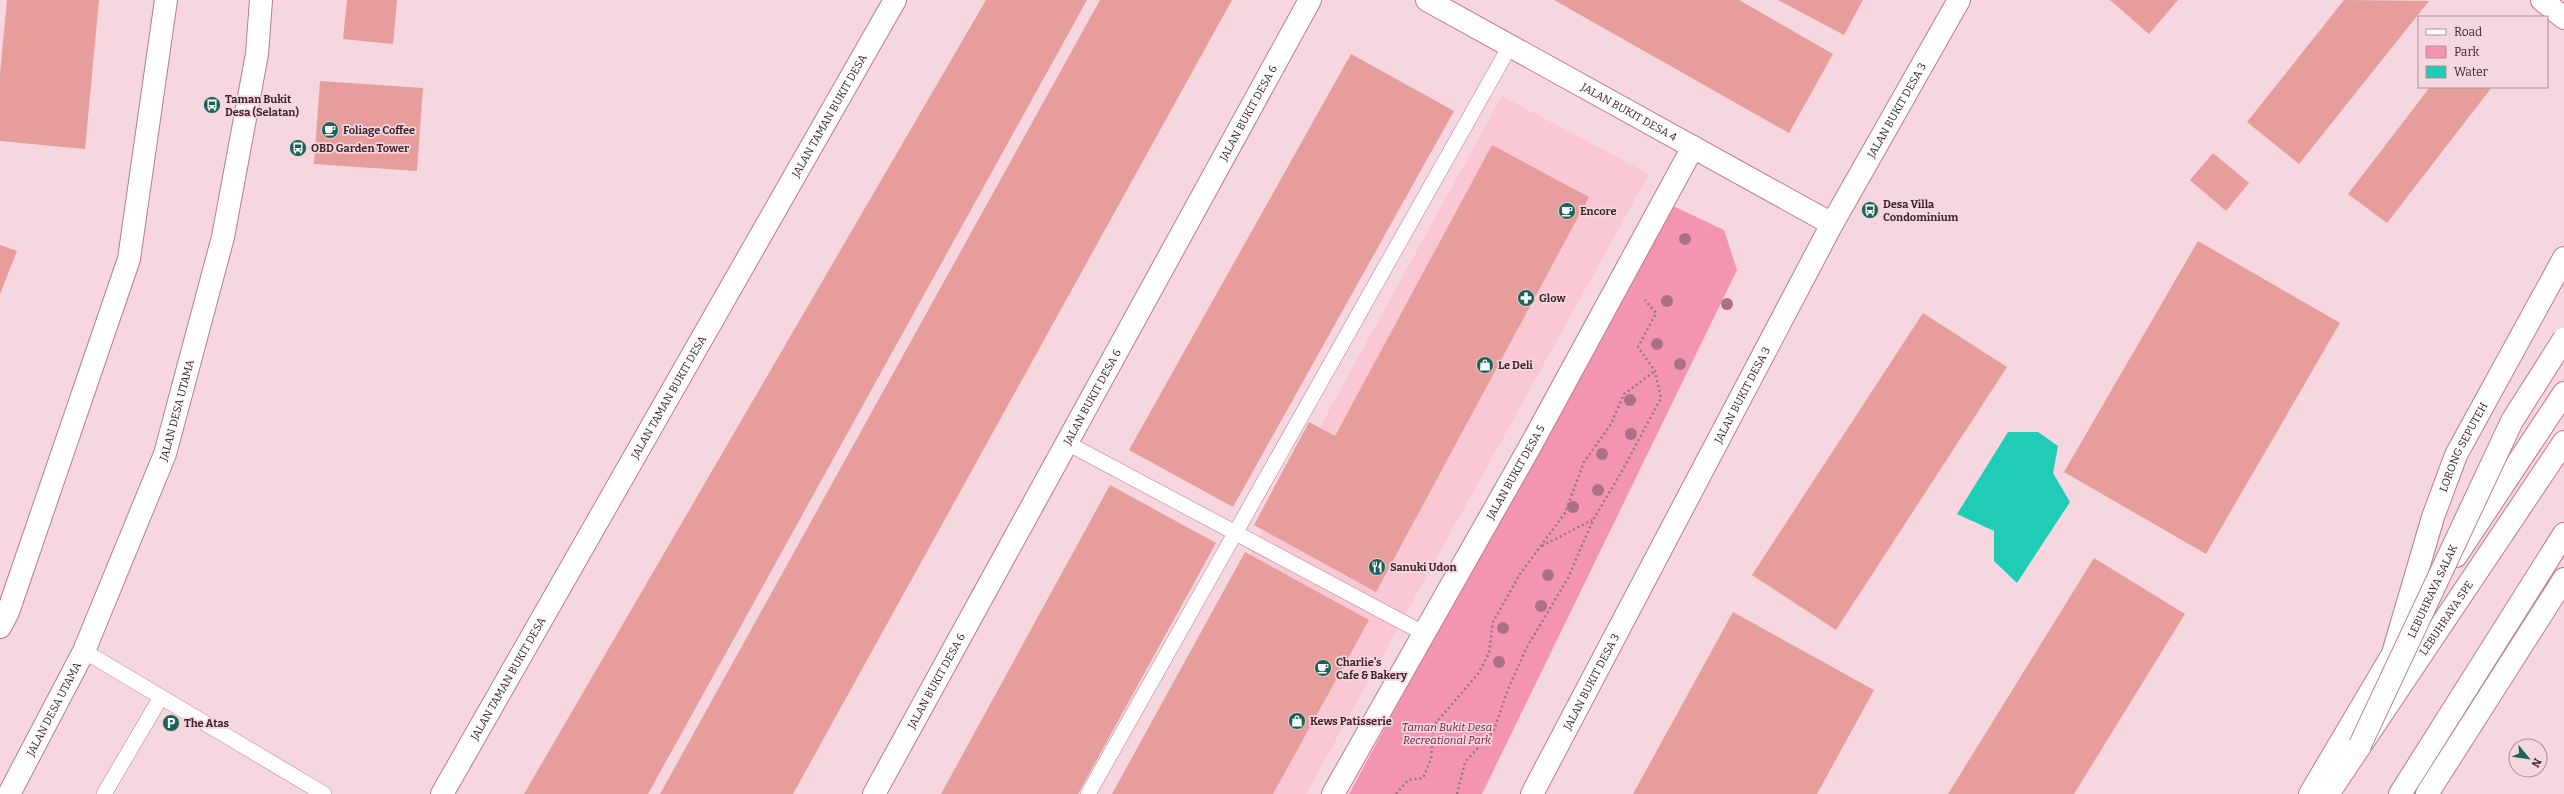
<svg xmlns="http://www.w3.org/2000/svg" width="2564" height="794" font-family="Bitter,serif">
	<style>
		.built { fill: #fac7d4 }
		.green { fill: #f395b1 }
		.water { fill: #21ccb6 }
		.building { fill: #e79d9b }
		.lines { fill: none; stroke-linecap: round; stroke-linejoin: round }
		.lane-casing { stroke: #be798d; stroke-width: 16 }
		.street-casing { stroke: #be798d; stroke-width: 24 }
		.secondary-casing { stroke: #be798d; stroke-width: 24 }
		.highway-casing { stroke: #be798d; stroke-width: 24 }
		.path { stroke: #94777f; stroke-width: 2.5; stroke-dasharray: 2 3; stroke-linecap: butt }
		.lane { stroke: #fff; stroke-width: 15 }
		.street { stroke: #fff; stroke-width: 22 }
		.secondary { stroke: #fff; stroke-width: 22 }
		.highway { stroke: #fff; stroke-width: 22 }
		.highway-bridge-casing { stroke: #be798d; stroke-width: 24; stroke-linecap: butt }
		.highway-bridge { stroke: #fff; stroke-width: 22 }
		.tree { fill: #aa7085 }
		.labels { text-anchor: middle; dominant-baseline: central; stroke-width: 3.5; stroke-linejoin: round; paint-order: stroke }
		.poi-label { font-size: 11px; font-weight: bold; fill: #3f232b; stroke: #f6d7df; text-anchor: start }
		.street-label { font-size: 11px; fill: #3f232b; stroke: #f6d7df }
		.park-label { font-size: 11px; font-style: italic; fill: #6c1b3b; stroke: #f6d7df }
	</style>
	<rect width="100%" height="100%" fill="#f6d7df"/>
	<path class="built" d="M1502 96 1649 174 1306 794H1118Z"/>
	<path class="green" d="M1671 205 1724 230 1737 270 1482 794H1349L1640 258Z"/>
	<path class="water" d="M2008 432H2038L2058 446 2053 473 2070 502 2017 583 1994 561V531L1957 514Z"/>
	<g class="building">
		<path d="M7 0H99L85 149 0 141V74Z"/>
		<path d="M347 0H397L393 44 343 39Z"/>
		<path d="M986 0H1087L648 794H524Z"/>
		<path d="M1100 0H1232L793 794H660Z"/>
		<path d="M1554 0H1739L1833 54 1789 133Z"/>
		<path d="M1778 0H1863L1844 35Z"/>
		<path d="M2110 0H2178L2149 34Z"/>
		<path d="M2344 0 2429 1 2299 164 2247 122Z"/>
		<path d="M1351 54 1454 111 1233 507 1129 450Z"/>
		<path d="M320 81 423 88 417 171 314 164Z"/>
		<path d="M2430 87H2492L2387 223 2348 194Z"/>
		<path d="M1492 145 1589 197 1376 592 1254 525 1309 422 1335 436Z"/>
		<path d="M2213 153 2249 183 2226 211 2190 180Z"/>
		<path d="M2198 241 2340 323 2206 554 2064 472Z"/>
		<path d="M0 245 17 251 0 294Z"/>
		<path d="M1923 313 2007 367 1836 630 1752 575Z"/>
		<path d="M1110 485 1216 543 1078 794H941Z"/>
		<path d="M1245 552 1369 620 1273 794H1112Z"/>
		<path d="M2094 558 2185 614 2074 794H1948Z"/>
		<path d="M1733 612 1874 690 1817 794H1633Z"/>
	</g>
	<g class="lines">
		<g class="lane-casing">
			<g id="lane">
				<path d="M1067 443 1425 634"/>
				<path d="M84 651 324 794"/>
				<path d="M104 794 161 697"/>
				<path d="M1088 794 1510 46"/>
			</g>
		</g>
		<g class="street-casing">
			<g id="street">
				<path id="s1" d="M1427 0 1832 224"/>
				<path d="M2542 0 2564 18"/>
				<path d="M0 627 8 612 129 259 166 0"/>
				<path id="s2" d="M2394 650 2433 517 2456 455 2564 258"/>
				<path id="s3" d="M874 794 1310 0"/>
				<path id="s4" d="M1333 794 1532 443 1693 147"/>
				<path id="s5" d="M1532 794 1832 224 1959 0"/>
			</g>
		</g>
		<g class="secondary-casing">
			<g id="secondary">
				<path id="s6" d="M9 794 84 651 165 454 223 237 257 54 261 0"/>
				<path id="s7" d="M442 794 895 0"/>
			</g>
		</g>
		<g class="highway-casing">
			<g id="highway">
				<path d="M2456 556 2564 393"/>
				<path d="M2310 794 2404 635"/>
				<path id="s8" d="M2328 794 2564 442"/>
				<path d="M2400 794 2564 534"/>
				<path d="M2427 794 2564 579"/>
			</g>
		</g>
		<g class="path">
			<path d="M1542 546 1592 520"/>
			<path d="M1396 794 1408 780 1423 778 1431 759 1434 725 1478 674 1489 653 1493 622 1520 574 1565 513 1584 462 1611 424 1624 394 1655 371"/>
			<path d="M1457 794 1465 762 1494 730 1508 689 1527 647 1568 578 1593 520 1622 471 1661 398 1655 371 1638 347 1656 313 1645 300"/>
		</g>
		<use href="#lane" class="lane"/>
		<use href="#street" class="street"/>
		<use href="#secondary" class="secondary"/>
		<use href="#highway" class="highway"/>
		<g class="highway-bridge-casing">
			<g id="highway-bridge">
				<path id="s9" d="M2360 745 2512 421 2564 339"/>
			</g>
		</g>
		<use href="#highway-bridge" class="highway-bridge"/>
	</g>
	<g class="tree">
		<circle cx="1685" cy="239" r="6"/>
		<circle cx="1667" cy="301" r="6"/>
		<circle cx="1727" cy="304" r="6"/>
		<circle cx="1657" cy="344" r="6"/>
		<circle cx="1680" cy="364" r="6"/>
		<circle cx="1630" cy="400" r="6"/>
		<circle cx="1631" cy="434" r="6"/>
		<circle cx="1602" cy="454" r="6"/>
		<circle cx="1598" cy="490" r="6"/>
		<circle cx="1573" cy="507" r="6"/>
		<circle cx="1548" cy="575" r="6"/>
		<circle cx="1541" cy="606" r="6"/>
		<circle cx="1503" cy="628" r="6"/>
		<circle cx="1499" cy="662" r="6"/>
	</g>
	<defs>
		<g id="bus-disc" transform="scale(0.9)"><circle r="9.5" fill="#1a6358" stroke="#f6d7df"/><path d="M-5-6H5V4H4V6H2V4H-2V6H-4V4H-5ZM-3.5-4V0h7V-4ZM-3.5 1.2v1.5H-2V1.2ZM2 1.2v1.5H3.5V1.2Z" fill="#fff"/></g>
		<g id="cafe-disc" transform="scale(0.9)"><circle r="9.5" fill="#1a6358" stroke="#f6d7df"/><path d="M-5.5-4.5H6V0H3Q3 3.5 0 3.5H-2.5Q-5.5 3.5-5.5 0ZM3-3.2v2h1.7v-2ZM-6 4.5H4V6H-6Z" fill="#fff"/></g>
		<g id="pharmacy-disc" transform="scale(0.9)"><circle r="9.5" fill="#1a6358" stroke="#f6d7df"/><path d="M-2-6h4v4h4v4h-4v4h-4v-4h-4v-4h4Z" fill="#fff"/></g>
		<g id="shop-disc" transform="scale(0.9)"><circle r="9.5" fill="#1a6358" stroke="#f6d7df"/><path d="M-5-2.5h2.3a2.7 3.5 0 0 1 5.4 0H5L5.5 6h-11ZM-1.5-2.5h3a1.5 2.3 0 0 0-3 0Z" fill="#fff"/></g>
		<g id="restaurant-disc" transform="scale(0.9)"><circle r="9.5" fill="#1a6358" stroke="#f6d7df"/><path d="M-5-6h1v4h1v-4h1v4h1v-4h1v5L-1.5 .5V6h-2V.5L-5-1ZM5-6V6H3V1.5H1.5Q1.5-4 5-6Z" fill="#fff"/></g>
		<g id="parking-disc" transform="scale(0.9)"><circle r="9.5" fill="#1a6358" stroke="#f6d7df"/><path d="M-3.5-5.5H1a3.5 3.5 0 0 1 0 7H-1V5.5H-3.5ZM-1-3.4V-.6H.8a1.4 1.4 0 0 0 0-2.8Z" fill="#fff"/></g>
	</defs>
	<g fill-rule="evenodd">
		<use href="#bus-disc" x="212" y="105"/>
		<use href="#cafe-disc" x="330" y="130"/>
		<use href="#bus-disc" x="298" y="148"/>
		<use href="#bus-disc" x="1870" y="210"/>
		<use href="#cafe-disc" x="1567" y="211"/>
		<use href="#pharmacy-disc" x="1526" y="298"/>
		<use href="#shop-disc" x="1485" y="365"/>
		<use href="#restaurant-disc" x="1377" y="567"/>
		<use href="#cafe-disc" x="1323" y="668"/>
		<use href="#shop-disc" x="1297" y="721"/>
		<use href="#parking-disc" x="171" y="723"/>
	</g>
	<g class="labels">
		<g class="poi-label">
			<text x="225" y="99">Taman Bukit<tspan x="225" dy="13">Desa (Selatan)</tspan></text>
			<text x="343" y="130">Foliage Coffee</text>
			<text x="311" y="148">OBD Garden Tower</text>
			<text x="1883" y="204">Desa Villa<tspan x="1883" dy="13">Condominium</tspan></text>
			<text x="1580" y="211">Encore</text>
			<text x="1539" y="298">Glow</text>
			<text x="1498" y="365">Le Deli</text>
			<text x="1390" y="567">Sanuki Udon</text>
			<text x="1336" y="662">Charlie's<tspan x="1336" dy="13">Cafe &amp; Bakery</tspan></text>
			<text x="1310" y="721">Kews Patisserie</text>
			<text x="184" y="723">The Atas</text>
		</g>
		<g class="street-label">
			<text stroke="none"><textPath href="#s5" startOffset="775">JALAN BUKIT DESA 3</textPath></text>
			<text stroke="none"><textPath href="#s1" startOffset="231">JALAN BUKIT DESA 4</textPath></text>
			<text stroke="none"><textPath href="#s3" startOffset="777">JALAN BUKIT DESA 6</textPath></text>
			<text stroke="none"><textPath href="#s7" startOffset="781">JALAN TAMAN BUKIT DESA</textPath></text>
			<text stroke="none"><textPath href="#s5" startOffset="451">JALAN BUKIT DESA 3</textPath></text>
			<text stroke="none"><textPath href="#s7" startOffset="457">JALAN TAMAN BUKIT DESA</textPath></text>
			<text stroke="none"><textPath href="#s3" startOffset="453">JALAN BUKIT DESA 6</textPath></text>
			<text stroke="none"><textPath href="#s6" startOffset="420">JALAN DESA UTAMA</textPath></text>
			<text stroke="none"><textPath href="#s2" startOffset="215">LORONG SEPUTEH</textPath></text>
			<text stroke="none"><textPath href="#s4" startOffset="370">JALAN BUKIT DESA 5</textPath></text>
			<text stroke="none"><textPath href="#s9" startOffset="170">LEBUHRAYA SALAK</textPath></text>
			<text stroke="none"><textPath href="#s8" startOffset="212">LEBUHRAYA SPE</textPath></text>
			<text stroke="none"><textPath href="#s7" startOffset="133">JALAN TAMAN BUKIT DESA</textPath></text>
			<text stroke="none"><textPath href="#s3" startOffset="129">JALAN BUKIT DESA 6</textPath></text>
			<text stroke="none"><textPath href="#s5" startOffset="127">JALAN BUKIT DESA 3</textPath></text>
			<text stroke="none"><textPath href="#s6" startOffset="96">JALAN DESA UTAMA</textPath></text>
		</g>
		<g class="park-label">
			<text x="1447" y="727">Taman Bukit Desa<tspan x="1447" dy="13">Recreational Park</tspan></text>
		</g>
	</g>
	<rect x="2418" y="16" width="130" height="72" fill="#f6d7df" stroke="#ad8f97"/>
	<rect x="2426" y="29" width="20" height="6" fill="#ffffff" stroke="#ad8f97"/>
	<text x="2454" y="36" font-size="12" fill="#3f232b">Road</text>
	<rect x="2426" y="46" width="20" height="12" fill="#f395b1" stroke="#ad8f97"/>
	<text x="2454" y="56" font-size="12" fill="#3f232b">Park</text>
	<rect x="2426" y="66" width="20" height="12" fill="#21ccb6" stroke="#ad8f97"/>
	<text x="2454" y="76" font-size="12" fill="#3f232b">Water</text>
	<g transform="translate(2528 758) rotate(119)"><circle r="19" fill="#f6d7df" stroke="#ad8f97"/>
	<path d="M0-3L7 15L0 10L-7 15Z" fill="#1a6358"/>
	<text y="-6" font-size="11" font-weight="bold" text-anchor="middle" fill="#3f232b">N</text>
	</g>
</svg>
